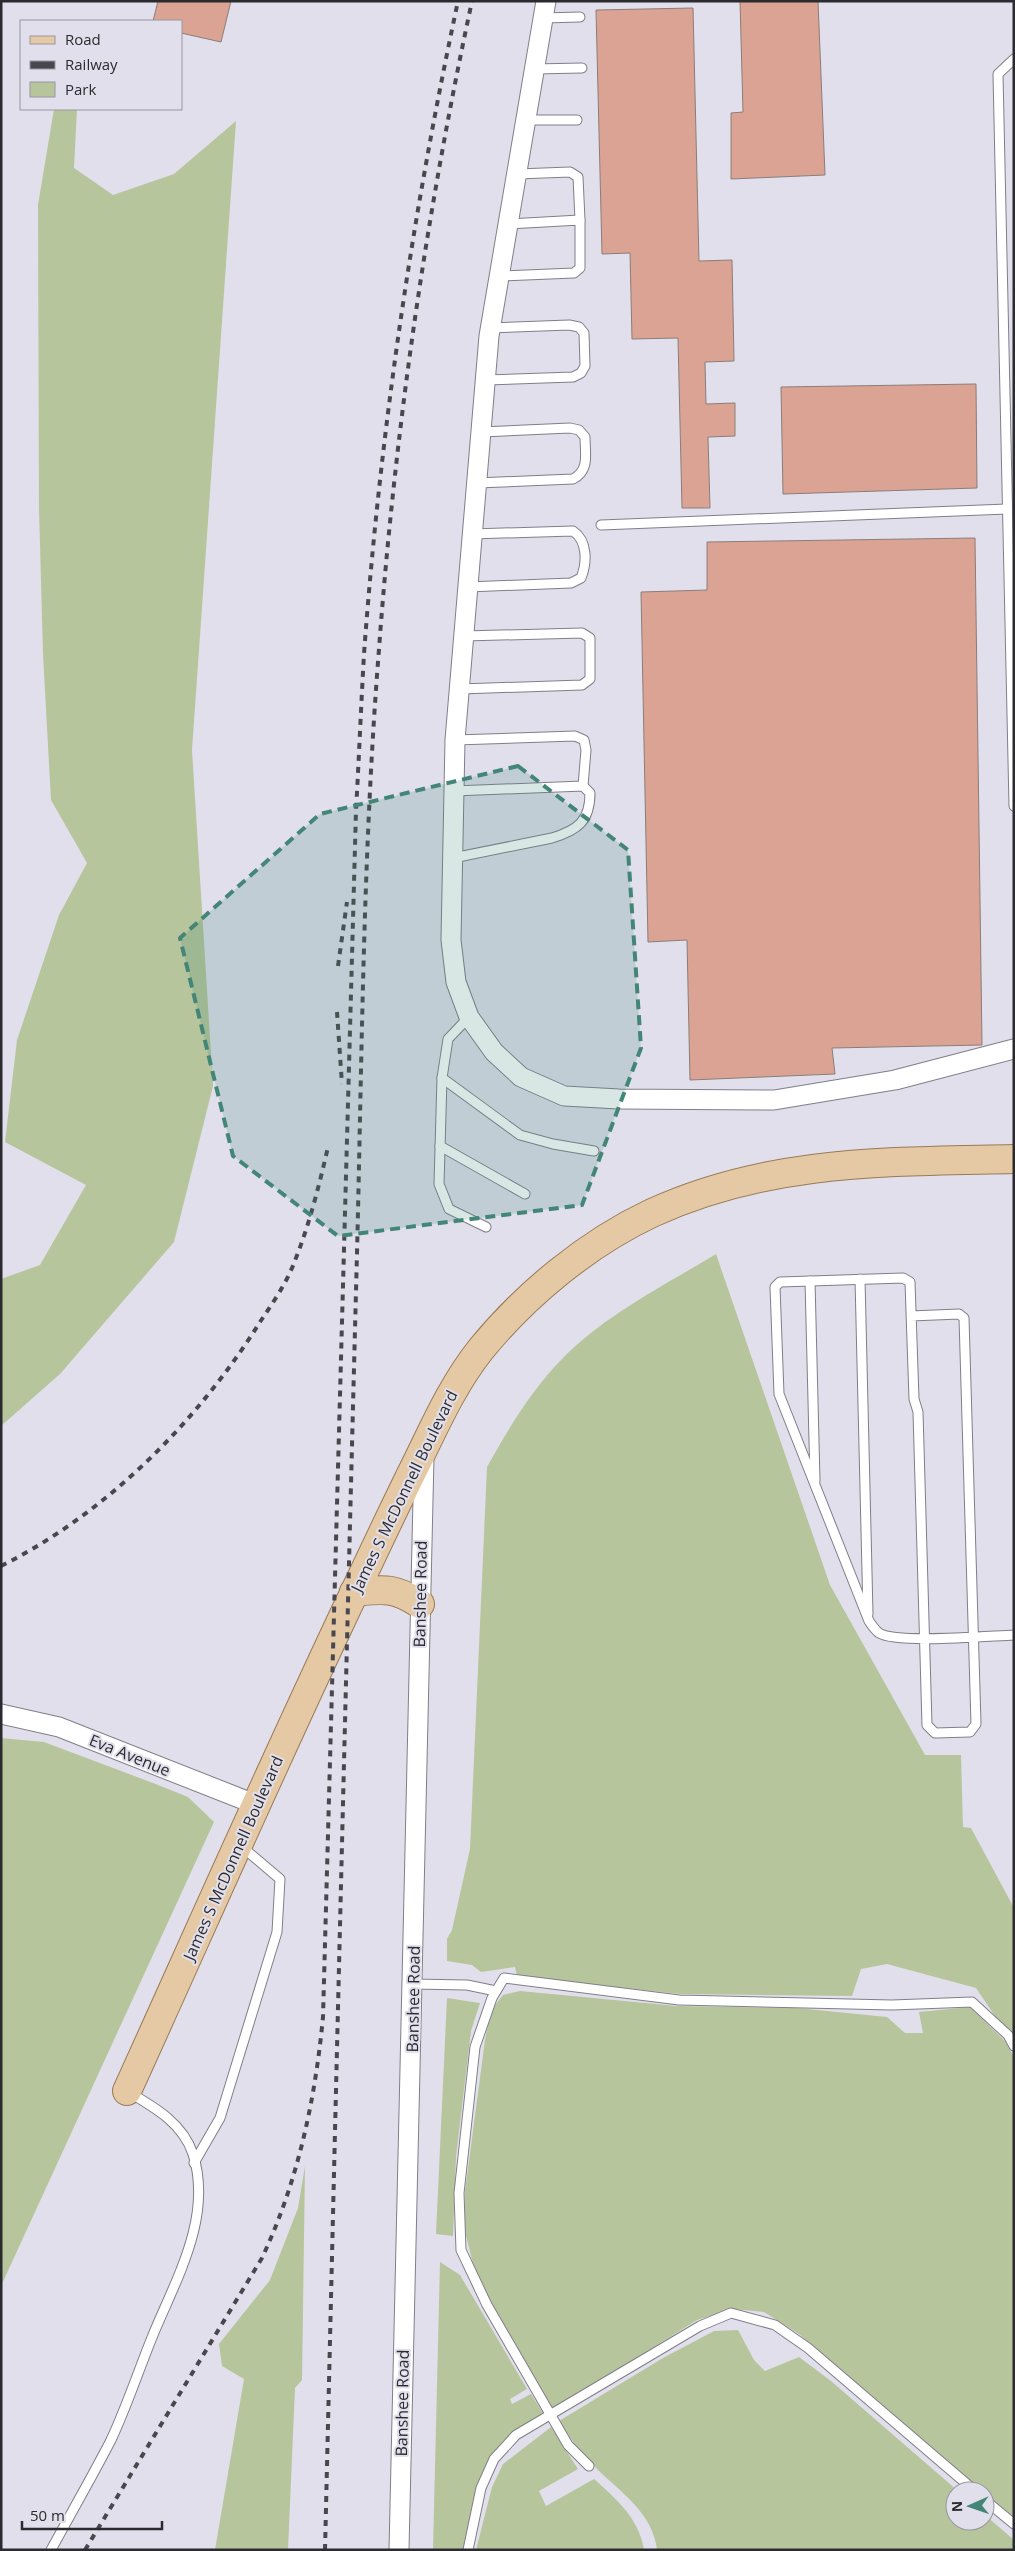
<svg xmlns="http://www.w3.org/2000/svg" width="1015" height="2551" font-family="'Open Sans',sans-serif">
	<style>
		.green { fill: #b7c59c }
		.building { fill: #daa393; stroke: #8a7e7a }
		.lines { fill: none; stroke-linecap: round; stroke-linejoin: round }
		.service-casing { stroke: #807e89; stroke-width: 11 }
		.minor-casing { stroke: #807e89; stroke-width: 21 }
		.primary-casing { stroke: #987a54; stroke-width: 30 }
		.service { stroke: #fff; stroke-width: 9 }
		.minor { stroke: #fff; stroke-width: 19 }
		.primary { stroke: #e4c9a4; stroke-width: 28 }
		.rail { stroke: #48474d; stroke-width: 4; stroke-dasharray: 6 6; stroke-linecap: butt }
		.marked { fill: #438678; fill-opacity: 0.2; stroke: #438678; stroke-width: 4; stroke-dasharray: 10 6; stroke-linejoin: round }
		.labels { text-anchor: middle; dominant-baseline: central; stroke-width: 4; stroke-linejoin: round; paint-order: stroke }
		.street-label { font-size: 16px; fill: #2b2b2f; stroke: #e1dfeb }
	</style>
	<rect width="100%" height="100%" fill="#e1dfeb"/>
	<g class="green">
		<path d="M54 109H77L74 168 113 195 174 174 236 121 192 750 213 1086 174 1242 60 1374 1 1426V1279L40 1265 86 1185 5 1142 17 1040 59 915 87 863 51 800 43 654 39 508 38 205Z"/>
		<path d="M716 1254 830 1585 925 1755H961L963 1827 971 1828 1014 1908V2044L976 1988 887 1964 861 1969 852 1996 680 1994 517 1976 515 1967 481 1972 472 1965 447 1961V1939L452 1930 470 1849 487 1467C508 1429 531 1391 561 1360 603 1316 665 1285 716 1254Z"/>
		<path d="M1 1738 44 1742 153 1783 188 1797 214 1822 1 2286Z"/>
		<path d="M520 1991 677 2006 797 2008 887 2017 905 2033H923L919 2012 970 2007 1005 2041 1014 2057V2522L985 2498V2491H977L799 2334 764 2312 734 2309 697 2320 553 2410 485 2292 473 2264 464 2227 465 2191 485 2040 491 2010 503 1995Z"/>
		<path d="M447 1998 480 2003 471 2031 456 2157 453 2236 436 2234Z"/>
		<path d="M305 2166 302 2380 295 2388 288 2550H215L244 2379 222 2366 219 2344 270 2280 298 2208Z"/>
		<path d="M440 2262 460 2275 527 2389 510 2399 512 2404 531 2394 545 2416C530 2425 511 2433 500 2446 475 2472 470 2516 464 2550H433Z"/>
		<path d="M738 2330 754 2360 765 2371 799 2357 831 2381 958 2491H955V2521H985V2515L1014 2540V2550H657C653 2514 622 2493 598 2470 583 2455 570 2439 559 2421L663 2358 714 2331Z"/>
		<path d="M551 2427 578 2469 539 2491 546 2506 594 2479C617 2500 639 2518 644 2550H476L492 2487 503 2464Z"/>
	</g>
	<g class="building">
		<path d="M158 1H231L221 42 181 33V21H153Z"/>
		<path d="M740 1H818L825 175 731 179V113L743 112Z"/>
		<path d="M693 8 699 261 732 260 734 361 705 362 706 404 735 403V436L708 437 710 508H682L678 338 632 339 630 253 602 254 596 10Z"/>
		<path d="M976 384 977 488 783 494 781 387Z"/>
		<path d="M975 538 982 1045 832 1048 835 1074 690 1080 687 940 648 942 641 592 707 590V542Z"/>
	</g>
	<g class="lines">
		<g class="service-casing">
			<g id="service">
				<path d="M543 18 580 17"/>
				<path d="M1014 59 998 74 1014 806"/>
				<path d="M534 69 582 68"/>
				<path d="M525 120H577"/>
				<path d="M517 174 570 172 578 177 580 220"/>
				<path d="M499 276 574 273 580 268V220L508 224"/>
				<path d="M485 380 573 377 581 373 585 366 584 333 579 327 569 325 490 328"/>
				<path d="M477 483 573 479C590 470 585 454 585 437L579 430 570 428 481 432"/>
				<path d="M601 525 1007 509"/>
				<path d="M468 587 571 583 581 578C587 563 588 541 573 531L472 534"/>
				<path d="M460 689 582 685 590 679V638L582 633 464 636"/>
				<path d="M455 740 575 736 584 740 586 750 583 786"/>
				<path d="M453 858 552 838C578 830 590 821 590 793L583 786 454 791"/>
				<path d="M469 1017 448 1039 442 1078 439 1184 449 1209 486 1227"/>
				<path d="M442 1078 520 1135 553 1144 594 1151"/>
				<path d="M440 1146 525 1194"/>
				<path d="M860 1279 868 1614"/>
				<path d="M810 1281 815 1481"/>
				<path d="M911 1316 959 1314 964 1318 976 1724 970 1732 935 1733 927 1725 918 1412 914 1399 910 1282 903 1278 780 1282 775 1287 779 1394 869 1621C871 1624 875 1630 879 1633 896 1644 988 1636 1014 1635"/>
				<path d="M413 1984 467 1985 496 1991"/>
				<path d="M194 2163 220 2118 277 1932 280 1879 240 1845"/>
				<path d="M589 2466 568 2445 487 2305 461 2250 459 2193 475 2047 492 1998 504 1978 679 2000 892 2005 972 2002 1008 2035 1014 2046"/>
				<path d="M985 2500 1014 2524"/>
				<path d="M51 2550C71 2513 92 2477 111 2440 127 2406 139 2369 153 2335 176 2279 213 2217 193 2154 183 2124 156 2108 130 2093"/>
				<path d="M468 2550 481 2488 494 2459 516 2435 700 2326 731 2313 775 2325 808 2348 975 2491"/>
			</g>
		</g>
		<g class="minor-casing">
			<g id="minor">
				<path d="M546 1 489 336 455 740 451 940 456 982 469 1017 494 1052 521 1077 564 1096 619 1099 774 1100 895 1080 1014 1049"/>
				<path d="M1 1714 59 1727 257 1805"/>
				<path d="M399 2550 424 1456"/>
			</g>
		</g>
		<g class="primary-casing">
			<g id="primary">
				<path d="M354 1592C384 1589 394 1587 420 1604"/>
				<path d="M127 2091C206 1917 283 1741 366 1568 383 1532 400 1496 418 1460 437 1421 454 1383 481 1349 526 1294 588 1243 652 1213 770 1159 888 1162 1014 1159"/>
			</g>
		</g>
		<use href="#service" class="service"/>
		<use href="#minor" class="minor"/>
		<use href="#primary" class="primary"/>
		<g class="rail">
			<path d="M338 966 347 902"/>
			<path d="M337 1012 342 1084"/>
			<path d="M1 1566C107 1513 198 1421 260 1322 272 1304 286 1284 294 1263 309 1226 319 1186 328 1147"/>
			<path d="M85 2550 262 2258C298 2181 315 2101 323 2017L356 810C359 758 361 706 364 654 380 435 412 216 458 1"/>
			<path d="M325 2550C335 2130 345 1711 356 1291 362 1077 362 863 379 649 395 431 426 215 472 1"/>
		</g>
	</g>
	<path class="marked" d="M518 766 628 850 641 1048 582 1205 338 1236 233 1156 180 938 320 814Z"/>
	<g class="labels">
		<g class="street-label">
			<text transform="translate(404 1491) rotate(-64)">James S McDonnell Boulevard</text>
			<text transform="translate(420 1594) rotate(-89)">Banshee Road</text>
			<text transform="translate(130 1755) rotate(22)">Eva Avenue</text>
			<text transform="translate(233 1858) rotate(-66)">James S McDonnell Boulevard</text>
			<text transform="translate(413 1999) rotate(-89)">Banshee Road</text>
			<text transform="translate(402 2403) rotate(-89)">Banshee Road</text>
		</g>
	</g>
	<rect width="1015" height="2551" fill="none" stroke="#2b2b2f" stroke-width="5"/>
	<rect x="20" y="20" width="162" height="90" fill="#e1dfeb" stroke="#9897a0"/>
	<rect x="30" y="36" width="25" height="8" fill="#e4c9a4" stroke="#9897a0"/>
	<text x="65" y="45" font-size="15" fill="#2b2b2f">Road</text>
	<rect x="30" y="61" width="25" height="8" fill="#48474d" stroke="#9897a0"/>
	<text x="65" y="70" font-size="15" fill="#2b2b2f">Railway</text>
	<rect x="30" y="82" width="25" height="15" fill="#b7c59c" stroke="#9897a0"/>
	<text x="65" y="95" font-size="15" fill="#2b2b2f">Park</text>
	<g transform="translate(970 2506) rotate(268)"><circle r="24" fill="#e1dfeb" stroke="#9897a0"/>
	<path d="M0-4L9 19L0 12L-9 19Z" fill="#438678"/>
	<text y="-8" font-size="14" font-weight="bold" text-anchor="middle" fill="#2b2b2f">N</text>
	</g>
	<path d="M22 2521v8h140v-8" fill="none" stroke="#2b2b2f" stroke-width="2.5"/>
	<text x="30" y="2521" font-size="15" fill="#2b2b2f" stroke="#e1dfeb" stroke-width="4" paint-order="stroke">50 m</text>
</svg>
